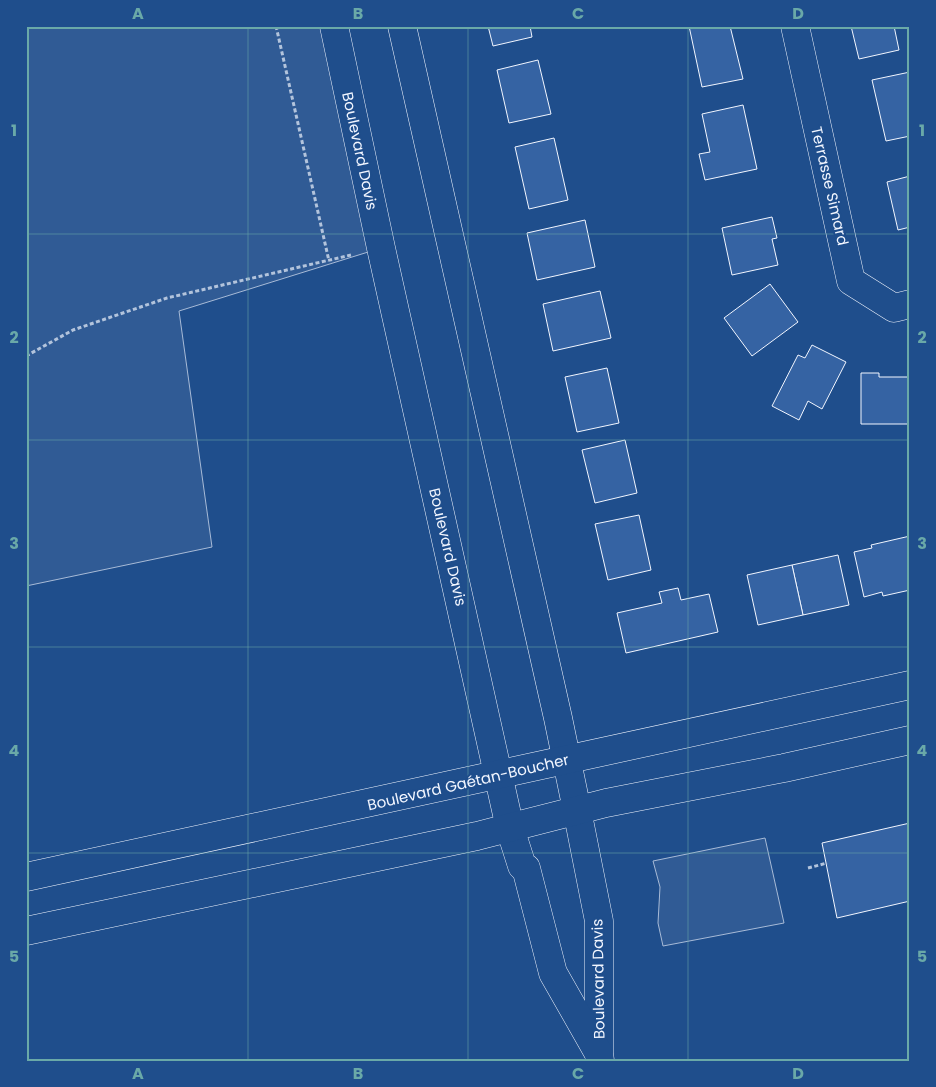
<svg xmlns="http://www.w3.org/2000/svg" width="936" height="1087" font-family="Poppins,sans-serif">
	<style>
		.built { fill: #305b95; stroke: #a8bbd7 }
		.building { fill: #3563a3; stroke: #f2f6ff }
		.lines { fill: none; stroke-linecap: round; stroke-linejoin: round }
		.street-casing { stroke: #f2f6ff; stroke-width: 29 }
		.secondary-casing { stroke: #f2f6ff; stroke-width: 29 }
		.path { stroke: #b3c4dc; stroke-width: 3; stroke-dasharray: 4 2.5; stroke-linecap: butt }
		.street { stroke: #1f4e8c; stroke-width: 28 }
		.secondary { stroke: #1f4e8c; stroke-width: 28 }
		.grid { fill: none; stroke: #6aa9a8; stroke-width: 1; stroke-opacity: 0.55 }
		.labels { text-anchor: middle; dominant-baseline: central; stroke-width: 4; stroke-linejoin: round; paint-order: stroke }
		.street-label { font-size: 15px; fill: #f2f6ff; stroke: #1f4e8c }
		.neatline { fill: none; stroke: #6aa9a8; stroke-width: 2 }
		.grid-label { font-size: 16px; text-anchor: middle; font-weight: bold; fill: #6aa9a8 }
	</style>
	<rect width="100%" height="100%" fill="#1f4e8c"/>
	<g class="built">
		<path d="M26 26H334L381 248 179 311 212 547 26 586Z"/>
		<path d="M765 838 784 923 663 946 658 923 660 887 653 861Z"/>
	</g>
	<g class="building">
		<path d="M488 26H530L532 37 493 46Z"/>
		<path d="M689 26H730L743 79 702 87Z"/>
		<path d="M851 26H894L899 50 859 59Z"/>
		<path d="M538 60 551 114 509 123 497 70Z"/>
		<path d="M910 72V136L886 141 872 80Z"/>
		<path d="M743 105 757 169 705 180 699 154 710 152 702 114Z"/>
		<path d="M554 138 568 200 529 209 515 147Z"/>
		<path d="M910 176V227L898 230 887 182Z"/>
		<path d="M772 217 777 238 772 239 778 265 732 275 722 228Z"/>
		<path d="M585 220 595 267 537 280 527 233Z"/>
		<path d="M770 284 798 322 752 356 724 318Z"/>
		<path d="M600 291 611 338 553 351 543 304Z"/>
		<path d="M812 345 846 362 822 409 808 401 799 420 772 406 798 355 805 358Z"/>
		<path d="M607 368 619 423 577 432 565 377Z"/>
		<path d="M861 373H879V377H909V424H861Z"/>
		<path d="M625 440 637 493 595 503 582 450Z"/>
		<path d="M639 515 651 570 608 580 595 524Z"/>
		<path d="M910 536V590L883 596 882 592 864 597 854 552 872 548 871 545Z"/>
		<path d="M838 555 849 605 803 615 792 565Z"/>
		<path d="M792 565 803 615 758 625 747 575Z"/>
		<path d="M678 588 681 600 709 594 718 632 626 653 617 613 662 603 659 592Z"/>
		<path d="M910 823V901L837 918 822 843Z"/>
	</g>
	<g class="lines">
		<g class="street-casing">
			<g id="street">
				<path d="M795 26 851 281 894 308 910 304"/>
				<path d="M577 810 599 921V1053L600 1061"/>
				<path d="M510 828 522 866 526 868 553 973 598 1052"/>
			</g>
		</g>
		<g class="secondary-casing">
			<g id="secondary">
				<path d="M334 26 381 248 510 828"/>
				<path d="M402 26 558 718 577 810"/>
				<path d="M26 877 910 685"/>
				<path d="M26 931 477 836 606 803 784 768 910 740"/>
			</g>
		</g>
		<g class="path">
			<path d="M276 26 329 261"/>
			<path d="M26 356 73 330 167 298 351 255"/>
			<path d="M808 868 827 863"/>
		</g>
		<use href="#street" class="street"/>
		<use href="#secondary" class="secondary"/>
	</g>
	<path class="grid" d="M248 26V1061M468 26V1061M688 26V1061M26 234H910M26 440H910M26 647H910M26 853H910"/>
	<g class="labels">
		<g class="street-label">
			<text transform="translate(360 151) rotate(78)">Boulevard Davis</text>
			<text transform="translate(830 186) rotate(77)">Terrasse Simard</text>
			<text transform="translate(448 547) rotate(77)">Boulevard Davis</text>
			<text transform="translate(468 782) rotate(-13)">Boulevard Gaétan-Boucher</text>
			<text transform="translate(598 979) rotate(-91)">Boulevard Davis</text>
		</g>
	</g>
	<rect width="936" height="1087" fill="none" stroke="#1f4e8c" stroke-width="55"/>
	<rect x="28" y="28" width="880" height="1032" class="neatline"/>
	<g class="grid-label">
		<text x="138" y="19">A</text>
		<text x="358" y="19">B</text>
		<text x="578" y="19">C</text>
		<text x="798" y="19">D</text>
		<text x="14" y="136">1</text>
		<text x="922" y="136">1</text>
		<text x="14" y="343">2</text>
		<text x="922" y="343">2</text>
		<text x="14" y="549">3</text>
		<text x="922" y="549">3</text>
		<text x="14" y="756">4</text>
		<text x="922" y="756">4</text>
		<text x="14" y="962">5</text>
		<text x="922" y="962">5</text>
		<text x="138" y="1079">A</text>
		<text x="358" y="1079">B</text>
		<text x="578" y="1079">C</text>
		<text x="798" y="1079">D</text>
	</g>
</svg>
